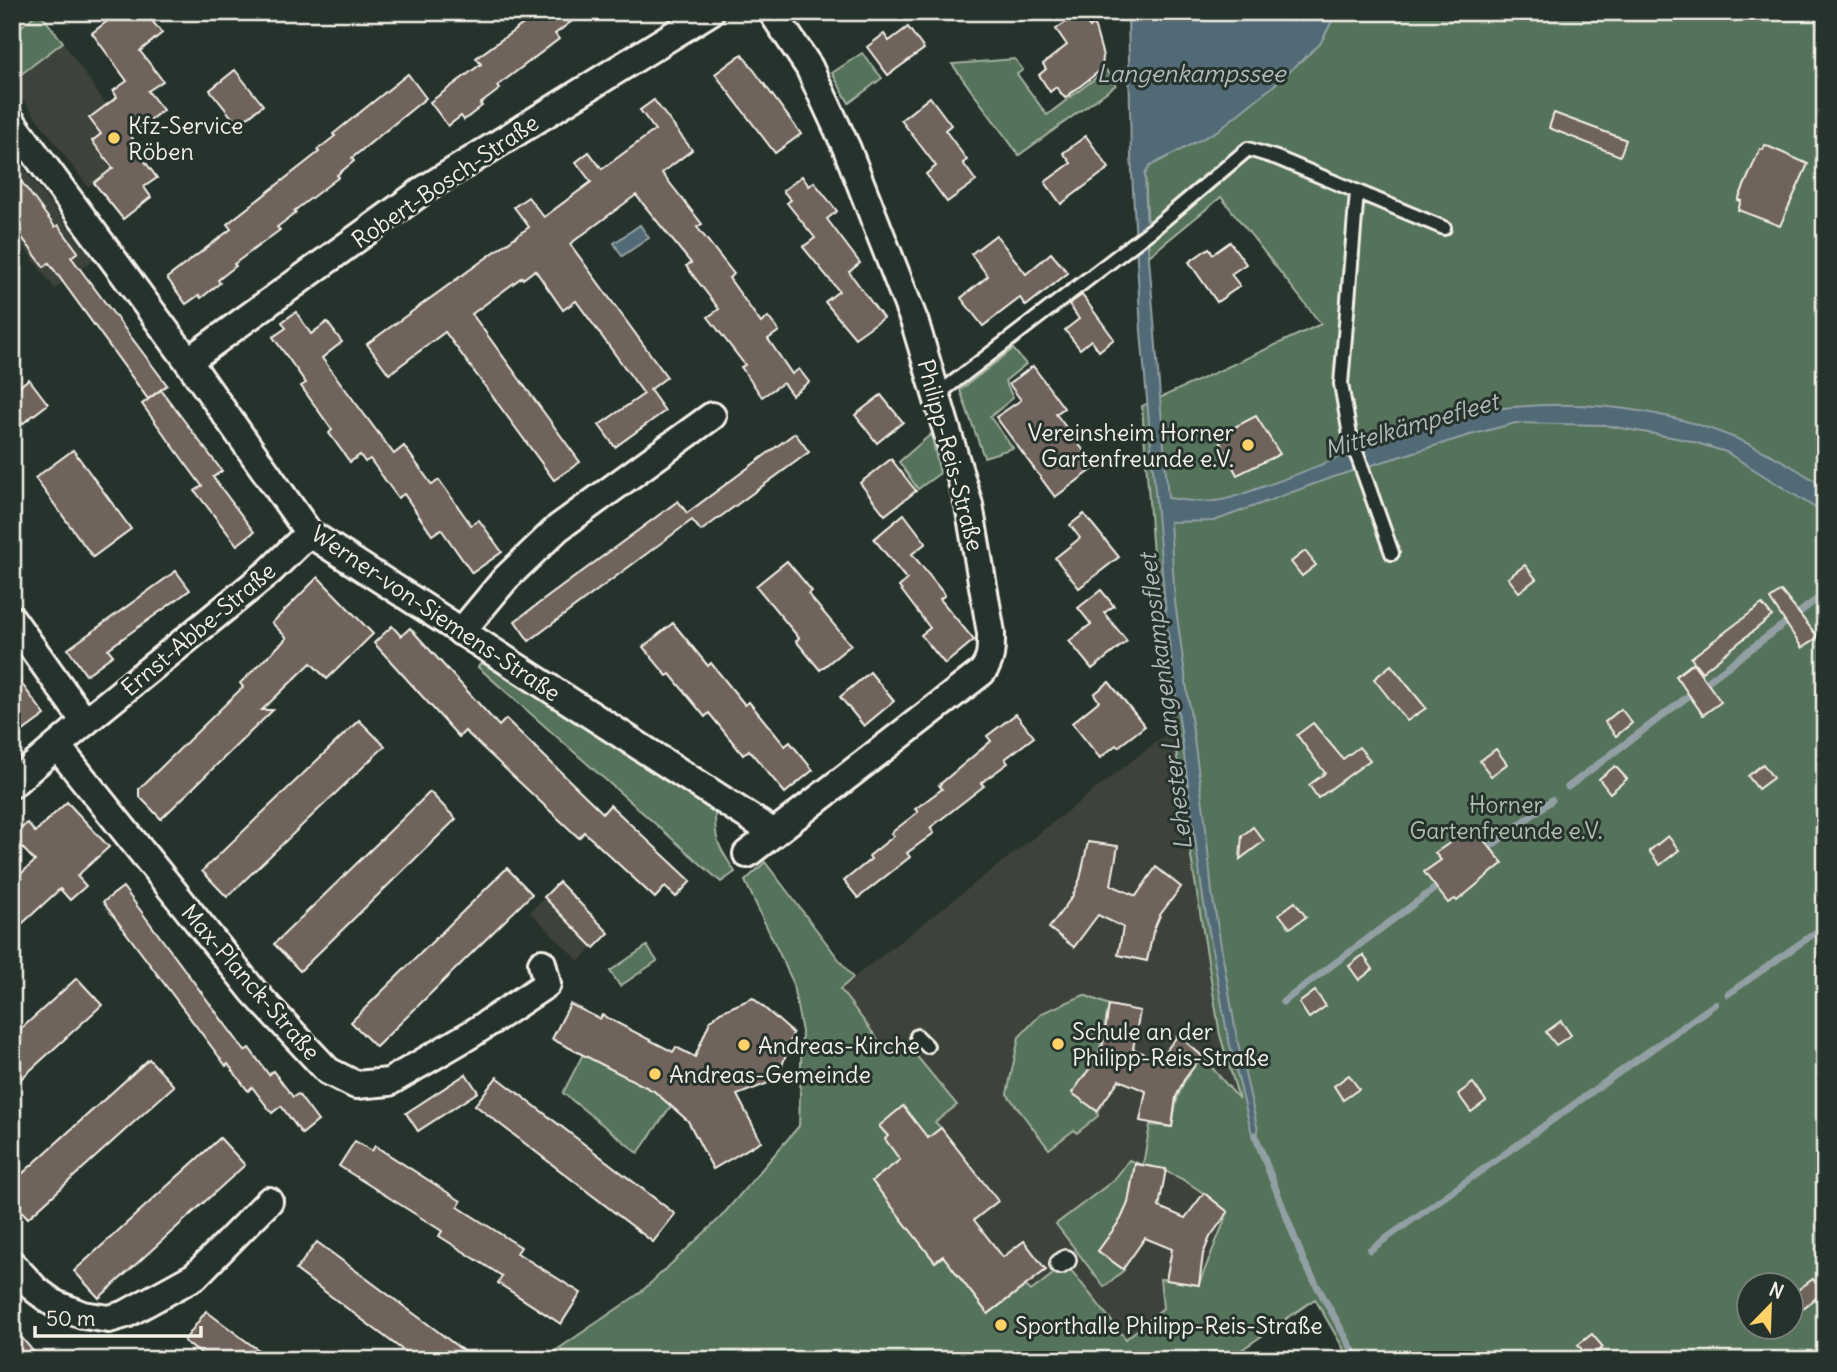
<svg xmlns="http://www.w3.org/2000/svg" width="1837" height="1372" font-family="Delius,sans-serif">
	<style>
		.built { fill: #3c423b }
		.green { fill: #55725a; stroke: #a4b2a1; stroke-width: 2; fill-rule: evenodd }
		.water { fill: #516a76; stroke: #92a0a4; stroke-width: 2 }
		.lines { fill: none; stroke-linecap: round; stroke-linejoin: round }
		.stream { stroke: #92a0a4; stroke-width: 7 }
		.building { fill: #70645c; stroke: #f4f1e8; stroke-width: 2 }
		.service-casing { stroke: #f4f1e8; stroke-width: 18 }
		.pedestrian-casing { stroke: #f4f1e8; stroke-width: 24 }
		.minor-casing { stroke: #f4f1e8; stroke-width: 32 }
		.service { stroke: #26332d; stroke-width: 12 }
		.pedestrian { stroke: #26332d; stroke-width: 19 }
		.minor { stroke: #26332d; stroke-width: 26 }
		.poi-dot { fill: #ffd166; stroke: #26332d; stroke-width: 2.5 }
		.labels { text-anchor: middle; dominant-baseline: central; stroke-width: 6; stroke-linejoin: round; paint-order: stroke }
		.poi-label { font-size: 23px; fill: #f4f1e8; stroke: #26332d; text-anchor: start }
		.street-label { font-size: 23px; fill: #f4f1e8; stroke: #26332d }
		.park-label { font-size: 23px; fill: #b4beaf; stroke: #26332d }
		.water-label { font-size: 24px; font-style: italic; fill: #b3bbba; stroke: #26332d }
	</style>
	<rect width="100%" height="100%" fill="#26332d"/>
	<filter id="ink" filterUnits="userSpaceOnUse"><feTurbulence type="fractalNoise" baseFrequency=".0143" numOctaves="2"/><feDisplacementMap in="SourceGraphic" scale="14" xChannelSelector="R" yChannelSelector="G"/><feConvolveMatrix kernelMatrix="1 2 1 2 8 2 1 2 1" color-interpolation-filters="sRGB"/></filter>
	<g filter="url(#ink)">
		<g class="built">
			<path d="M39 12 63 42 106 105 140 147 88 187 12 85V34Z"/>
			<path d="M12 153 93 260 55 289 12 231Z"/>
			<path d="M1173 729 1187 832 1288 1250 1170 1360 988 1314 952 1267 948 1252 935 1262 872 1181 941 1128 935 1122 956 1105 910 1048 879 1041 839 989Z"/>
			<path d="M559 882 609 933 579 961 530 912Z"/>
		</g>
		<g class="green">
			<path d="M39 12 63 42 12 81V34Z"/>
			<path d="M1128 12H1825V1360H1350L1315 1299 1227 1360H542L640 1293 720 1218 799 1126 802 1032 792 980 745 881 765 862 853 978 840 989 879 1041 910 1048 957 1105 935 1122 941 1128 872 1181 935 1262 949 1252 952 1268 988 1314 1026 1286 1031 1291 1066 1264 1126 1339 1163 1308 1160 1279 1199 1284 1228 1212C1198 1189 1174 1168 1135 1164L1128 1203 1121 1219 1098 1251 1124 1270 1104 1287 1056 1224 1114 1180 1129 1160 1143 1165 1150 1125 1172 1127C1176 1094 1182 1081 1202 1056L1239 1099 1220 1035 1187 832 1157 609 1142 406 1321 324 1221 197 1149 256 1145 174 1149 167 1130 60ZM1750 1284H1792V1326H1750Z"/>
			<path d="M862 53 882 78 849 103 832 73Z"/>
			<path d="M1015 59 1023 70 1017 74 1047 115 1106 70 1116 85 1019 155 952 64Z"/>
			<path d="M1013 349 1026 364 1005 381 1013 398 990 417 1013 448 984 457 960 390Z"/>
			<path d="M931 434 940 473 918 489 899 462Z"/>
			<path d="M483 660 715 812C715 845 719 846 735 872L721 882 478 667Z"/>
			<path d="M647 946 657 961 620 986 610 971Z"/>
			<path d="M1084 995 1109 1005C1103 1041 1088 1080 1098 1116L1077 1133 1074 1130 1049 1149 1007 1094 1019 1037 1042 1013Z"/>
			<path d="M583 1054 654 1091 671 1106 638 1153 563 1093Z"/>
		</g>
		<g class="water">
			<path d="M1128 12H1337L1320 44 1272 87 1217 131 1150 166 1145 174 1147 233 1168 498C1185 500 1203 504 1221 500 1233 498 1245 493 1256 489 1312 471 1364 445 1419 425 1449 415 1482 410 1513 407 1626 397 1732 422 1825 488V514L1726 452 1687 440 1604 425 1516 423 1470 435 1333 477 1214 521 1170 522 1175 602 1205 819 1212 893 1237 1039 1258 1130V1144L1253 1138 1227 1033 1203 898 1167 628 1141 331 1131 155Z"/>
			<path d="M640 225 649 238 622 256 614 243Z"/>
		</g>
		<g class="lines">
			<g class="stream">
				<path d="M1568 787 1825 593"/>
				<path d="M1482 853 1552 800"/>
				<path d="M1728 994 1825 926"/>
				<path d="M1283 1002 1442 883"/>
				<path d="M1255 1135 1304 1262 1358 1360"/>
				<path d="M1370 1250 1715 1004"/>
			</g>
		</g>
		<g class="building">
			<path d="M119 12H145L162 33 140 51 163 81 148 91 163 110 130 135 139 147 136 149 157 178 144 187 151 197 123 219 94 183 113 168 92 141 101 134 89 118 117 97 113 91 127 81 92 33Z"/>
			<path d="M540 12H584L555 34 559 39 497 86 500 89 480 104 482 106 464 120 461 116 448 126 430 102 481 64 476 58Z"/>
			<path d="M1078 14 1090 28 1094 24 1103 56 1102 69 1065 98 1056 87 1050 92 1039 75 1046 69 1043 64 1067 45 1056 29Z"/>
			<path d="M908 27 924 49 888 75 867 47 884 34 889 41Z"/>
			<path d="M742 54 801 134 775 153 715 74Z"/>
			<path d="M235 70 263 105 238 125 210 90Z"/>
			<path d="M408 74 426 98 352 158 354 161 337 175 339 177 294 211 296 213 277 227 280 230 234 264 236 266 218 280 220 283 201 298 199 295 186 304 167 278 231 229 227 224 319 152 317 150 335 136 333 134Z"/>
			<path d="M930 97 951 125 945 130 967 160 963 163 976 181 947 202 926 174 936 166 901 120Z"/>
			<path d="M654 100 692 150 662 173 702 224 697 227 734 274 729 278 761 323 768 317 779 331 768 339 792 374 799 369 809 382 792 395 783 383 762 397 741 367 745 365 708 317 719 309 686 266 691 263 636 195 570 244 667 377 650 390 665 411 615 447 599 425 644 394 576 301 563 310 535 270 523 279 522 277 472 314 580 462 554 480 445 332 389 374 367 344 529 227 514 207 528 197 544 217 591 182 576 162 589 152 602 169 655 130 640 110Z"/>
			<path d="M1554 113 1624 139 1626 140 1620 156 1549 128Z"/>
			<path d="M1086 136 1109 168 1061 204 1045 182 1071 163 1063 153Z"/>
			<path d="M1765 145 1808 164 1780 226 1738 210 1741 201 1738 200 1760 149 1763 150Z"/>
			<path d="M12 169 55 227 58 225 78 252 71 257 167 385 148 399 49 263 44 267 12 224Z"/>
			<path d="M802 176 809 186 814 182 837 211 827 219 860 263 849 272 883 318 855 338 825 302 839 291 803 247 815 238 787 203 791 200 783 191Z"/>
			<path d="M996 235 1026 274 1051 253 1068 273 1026 306 1020 298 983 326 961 298 988 276 971 254Z"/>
			<path d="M1230 242 1246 264 1231 274 1240 286 1217 302 1189 262 1209 248 1213 254Z"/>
			<path d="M1082 295 1114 339 1099 351 1091 340 1080 349 1065 330 1079 319 1069 304Z"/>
			<path d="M296 312 311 334 327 322 342 342 322 358 394 454 404 446 432 485 439 480 471 525 479 520 502 552 472 573 441 529 432 535 404 494 398 498 370 459 365 462 360 455 350 462 329 433 332 430 301 386 306 383 273 337 286 328 282 322Z"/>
			<path d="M1033 366 1064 408 1056 414 1096 467 1055 497 996 417 1021 400 1009 384Z"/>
			<path d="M29 379 48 404 22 424 12 411V392Z"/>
			<path d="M161 390 222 471 213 477 254 532 237 545 195 491 202 486 142 404Z"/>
			<path d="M881 395 903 422 877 443 855 415Z"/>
			<path d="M1256 416 1280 454 1237 475 1217 436Z"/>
			<path d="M795 433 809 452 701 531 692 520 529 641 515 621 678 501 687 513Z"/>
			<path d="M73 450 131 529 93 557 35 478Z"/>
			<path d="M891 459 916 491 885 515 860 483Z"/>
			<path d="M904 514 926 543 912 554 945 595 940 599 974 640 945 664 921 635 930 628 899 587 907 580 874 539Z"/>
			<path d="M1084 514 1119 557 1079 588 1055 558 1080 538 1070 525Z"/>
			<path d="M1305 551 1316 565 1302 576 1291 562Z"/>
			<path d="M787 561 812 591 808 594 851 645 820 670 796 641 799 638 756 586Z"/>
			<path d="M1525 565 1536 579 1519 592 1508 578Z"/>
			<path d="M176 571 190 590 108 649 113 655 86 675 68 649Z"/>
			<path d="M318 577 373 634 327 679 311 663 262 710H273L161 819 139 796V789L243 687 240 683 287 638 272 623Z"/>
			<path d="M1101 590 1114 606 1104 613 1127 641 1092 669 1069 641 1091 624 1078 608Z"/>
			<path d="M1781 591 1818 637 1802 648 1770 599Z"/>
			<path d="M1762 604 1772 616 1702 672 1691 658Z"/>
			<path d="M673 623 708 666 711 663 745 705 749 702 785 746 790 742 813 770 785 793 749 750 743 755 709 713 705 717 670 674 667 676 643 647Z"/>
			<path d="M392 626 401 636 410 628 499 726 506 719 603 813 610 805 691 881 676 897 665 887 655 898 584 832 579 838 465 731 459 737 374 643Z"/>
			<path d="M1693 663 1721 702 1703 715 1676 676Z"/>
			<path d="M1391 665 1426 708 1407 721 1374 679Z"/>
			<path d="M12 671 45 715 12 739Z"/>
			<path d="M870 672 894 701 864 726 840 697Z"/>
			<path d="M1109 682 1145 726 1118 747 1116 745 1100 758 1072 723 1099 701 1094 694Z"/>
			<path d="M1621 709 1632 723 1616 736 1605 722Z"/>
			<path d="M1016 714 1034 737 1005 759 1008 763 981 783 984 786 930 828 934 833 907 853 910 857 858 898 844 881 871 859 869 856 894 836 891 833 918 812 915 809 942 789 939 785 991 741 987 736Z"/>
			<path d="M359 720 385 746 227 897 202 871Z"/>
			<path d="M1313 723 1343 759 1359 747 1370 760 1318 798 1309 785 1325 773 1297 735Z"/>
			<path d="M1496 749 1507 764 1491 776 1480 761Z"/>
			<path d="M1763 764 1773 778 1758 789 1748 776Z"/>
			<path d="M1615 766 1627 779 1610 793 1599 779Z"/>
			<path d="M430 792 456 819 300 971 274 944Z"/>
			<path d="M67 802 109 847 77 876 86 886 70 900 60 889 12 933V882L35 861 12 837 27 823 35 832Z"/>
			<path d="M1253 827 1264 841 1240 859 1242 836Z"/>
			<path d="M1473 827 1503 863 1457 901 1455 899 1448 903 1424 872 1441 860 1435 853Z"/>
			<path d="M1668 836 1679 850 1660 865 1649 851Z"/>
			<path d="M1088 842 1118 846 1111 885 1136 896 1156 867 1181 887 1160 915 1153 932 1147 961 1118 955 1123 927 1098 915 1074 947 1049 928 1072 897 1080 879Z"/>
			<path d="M507 868 532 894 376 1047 351 1022Z"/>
			<path d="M559 882 609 933 594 948 544 897Z"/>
			<path d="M123 887 245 1051 249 1048 269 1075 273 1071 293 1097 298 1094 318 1121 302 1134 281 1106 272 1113 252 1087 248 1091 228 1064 226 1066 103 902Z"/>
			<path d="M1295 902 1306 917 1290 928 1279 914Z"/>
			<path d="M1363 955 1373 969 1359 980 1349 966Z"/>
			<path d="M77 978 102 1005 12 1087V1037Z"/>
			<path d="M1315 991 1326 1006 1309 1018 1299 1003Z"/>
			<path d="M753 998 793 1033 781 1069 771 1082 737 1095 761 1141 713 1169 688 1121 654 1091 552 1039 570 1004 600 1019 602 1015 673 1052 676 1047 695 1057 710 1021 720 1012Z"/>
			<path d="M1109 1005 1140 1011 1133 1049 1159 1060 1178 1035 1202 1056 1184 1080 1176 1097 1172 1127 1140 1121 1146 1091 1119 1080 1097 1111 1072 1093 1095 1061 1103 1044Z"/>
			<path d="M1561 1021 1571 1035 1556 1045 1546 1032Z"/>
			<path d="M149 1059 174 1086 28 1218 12 1201V1183Z"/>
			<path d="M466 1074 478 1092 418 1131 406 1113Z"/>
			<path d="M1349 1075 1359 1089 1343 1100 1334 1086Z"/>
			<path d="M497 1077 675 1214 653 1242 475 1105Z"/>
			<path d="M1473 1083 1486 1101 1471 1112 1458 1094Z"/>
			<path d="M903 1106 928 1138 941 1128 998 1201 974 1220 1003 1257 1024 1241 1046 1270 988 1314 943 1256 935 1262 872 1181 900 1160 885 1139 888 1136 879 1126Z"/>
			<path d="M220 1138 245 1165 99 1298 74 1271Z"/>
			<path d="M355 1141 372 1151 375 1146 461 1201 458 1207 521 1247 517 1253 581 1293 561 1324 498 1283 502 1276 439 1236 442 1231 339 1166Z"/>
			<path d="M1135 1164 1166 1169 1159 1207 1185 1218 1204 1193 1228 1212 1210 1237 1203 1254 1199 1285 1166 1280 1172 1249 1145 1238 1123 1269 1098 1251 1121 1219 1128 1203Z"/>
			<path d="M317 1242 436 1330 475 1360H416L296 1270Z"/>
			<path d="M1813 1279 1823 1293 1803 1308 1792 1294Z"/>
			<path d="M206 1311 246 1341 272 1360H209L184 1341Z"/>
			<path d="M12 1326 33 1351 22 1360H12Z"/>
			<path d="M1592 1334 1603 1347 1589 1358 1578 1345Z"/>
		</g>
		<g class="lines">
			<g class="service-casing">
				<g id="service">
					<path d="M1357 192 1341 384 1350 435 1392 553"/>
					<path d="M937 395 1153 229 1248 149 1277 158 1444 228"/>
					<path d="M917 1036 927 1046"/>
				</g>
			</g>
			<g class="pedestrian-casing">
				<path id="pedestrian" d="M1060 1264 1066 1260"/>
			</g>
			<g class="minor-casing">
				<g id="minor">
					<path d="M12 122 188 361 309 533 774 833"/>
					<path d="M188 361 425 189 710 12"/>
					<path d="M12 619 85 722"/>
					<path d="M461 632 506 578 558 528 712 416"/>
					<path d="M57 746 254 992 328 1071 356 1085 389 1082 473 1033 547 984 542 963"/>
					<path d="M12 784 85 722 269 572 309 533"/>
					<path d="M747 854 982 672C992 660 991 648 991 633L969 505 915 323 847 149 809 67 772 12"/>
					<path d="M12 1264 36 1290 55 1304 83 1315 109 1319 126 1314 195 1276 269 1201"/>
				</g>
			</g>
			<use href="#service" class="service"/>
			<use href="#pedestrian" class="pedestrian"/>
			<use href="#minor" class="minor"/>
		</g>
	</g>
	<g class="poi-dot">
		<circle cx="114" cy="138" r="7"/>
		<circle cx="1248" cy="445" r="7"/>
		<circle cx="1058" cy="1044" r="7"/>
		<circle cx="744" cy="1045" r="7"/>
		<circle cx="655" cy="1074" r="7"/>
		<circle cx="1001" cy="1325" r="7"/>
	</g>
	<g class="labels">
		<g class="poi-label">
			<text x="128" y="125">Kfz-Service<tspan x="128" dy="26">Röben</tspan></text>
			<text x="1234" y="432" text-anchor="end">Vereinsheim Horner<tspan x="1234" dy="26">Gartenfreunde e.V.</tspan></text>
			<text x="1072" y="1031">Schule an der<tspan x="1072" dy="26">Philipp-Reis-Straße</tspan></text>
			<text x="758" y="1045">Andreas-Kirche</text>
			<text x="669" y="1074">Andreas-Gemeinde</text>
			<text x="1015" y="1325">Sporthalle Philipp-Reis-Straße</text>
		</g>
		<g class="street-label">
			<text transform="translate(445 181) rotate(-34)">Robert-Bosch-Straße</text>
			<text transform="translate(951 455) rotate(75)">Philipp-Reis-Straße</text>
			<text transform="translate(436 613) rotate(34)">Werner-von-Siemens-Straße</text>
			<text transform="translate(198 629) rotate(-40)">Ernst-Abbe-Straße</text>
			<text transform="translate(251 982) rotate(49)">Max-Planck-Straße</text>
		</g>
		<g class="park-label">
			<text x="1506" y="804">Horner<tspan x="1506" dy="26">Gartenfreunde e.V.</tspan></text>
		</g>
		<g class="water-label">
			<text x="1191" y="73">Langenkampssee</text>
			<text transform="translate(1411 425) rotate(-16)">Mittelkämpefleet</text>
			<text transform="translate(1165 702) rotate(-97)">Lehester Langenkampsfleet</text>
		</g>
	</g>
	<rect width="1837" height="1372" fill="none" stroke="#26332d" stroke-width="42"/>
	<rect x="21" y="21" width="1795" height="1330" fill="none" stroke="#f4f1e8" stroke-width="2.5" filter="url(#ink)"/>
	<g transform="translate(1770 1306) rotate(23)"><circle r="33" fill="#26332d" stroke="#787f78" stroke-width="2"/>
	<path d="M0-5L12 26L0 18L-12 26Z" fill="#ffd166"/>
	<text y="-10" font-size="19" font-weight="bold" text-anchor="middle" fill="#f4f1e8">N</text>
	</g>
	<path d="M35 1326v10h166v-10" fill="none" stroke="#f4f1e8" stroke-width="3.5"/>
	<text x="46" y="1326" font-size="21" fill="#f4f1e8" stroke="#26332d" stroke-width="5" paint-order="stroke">50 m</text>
</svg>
